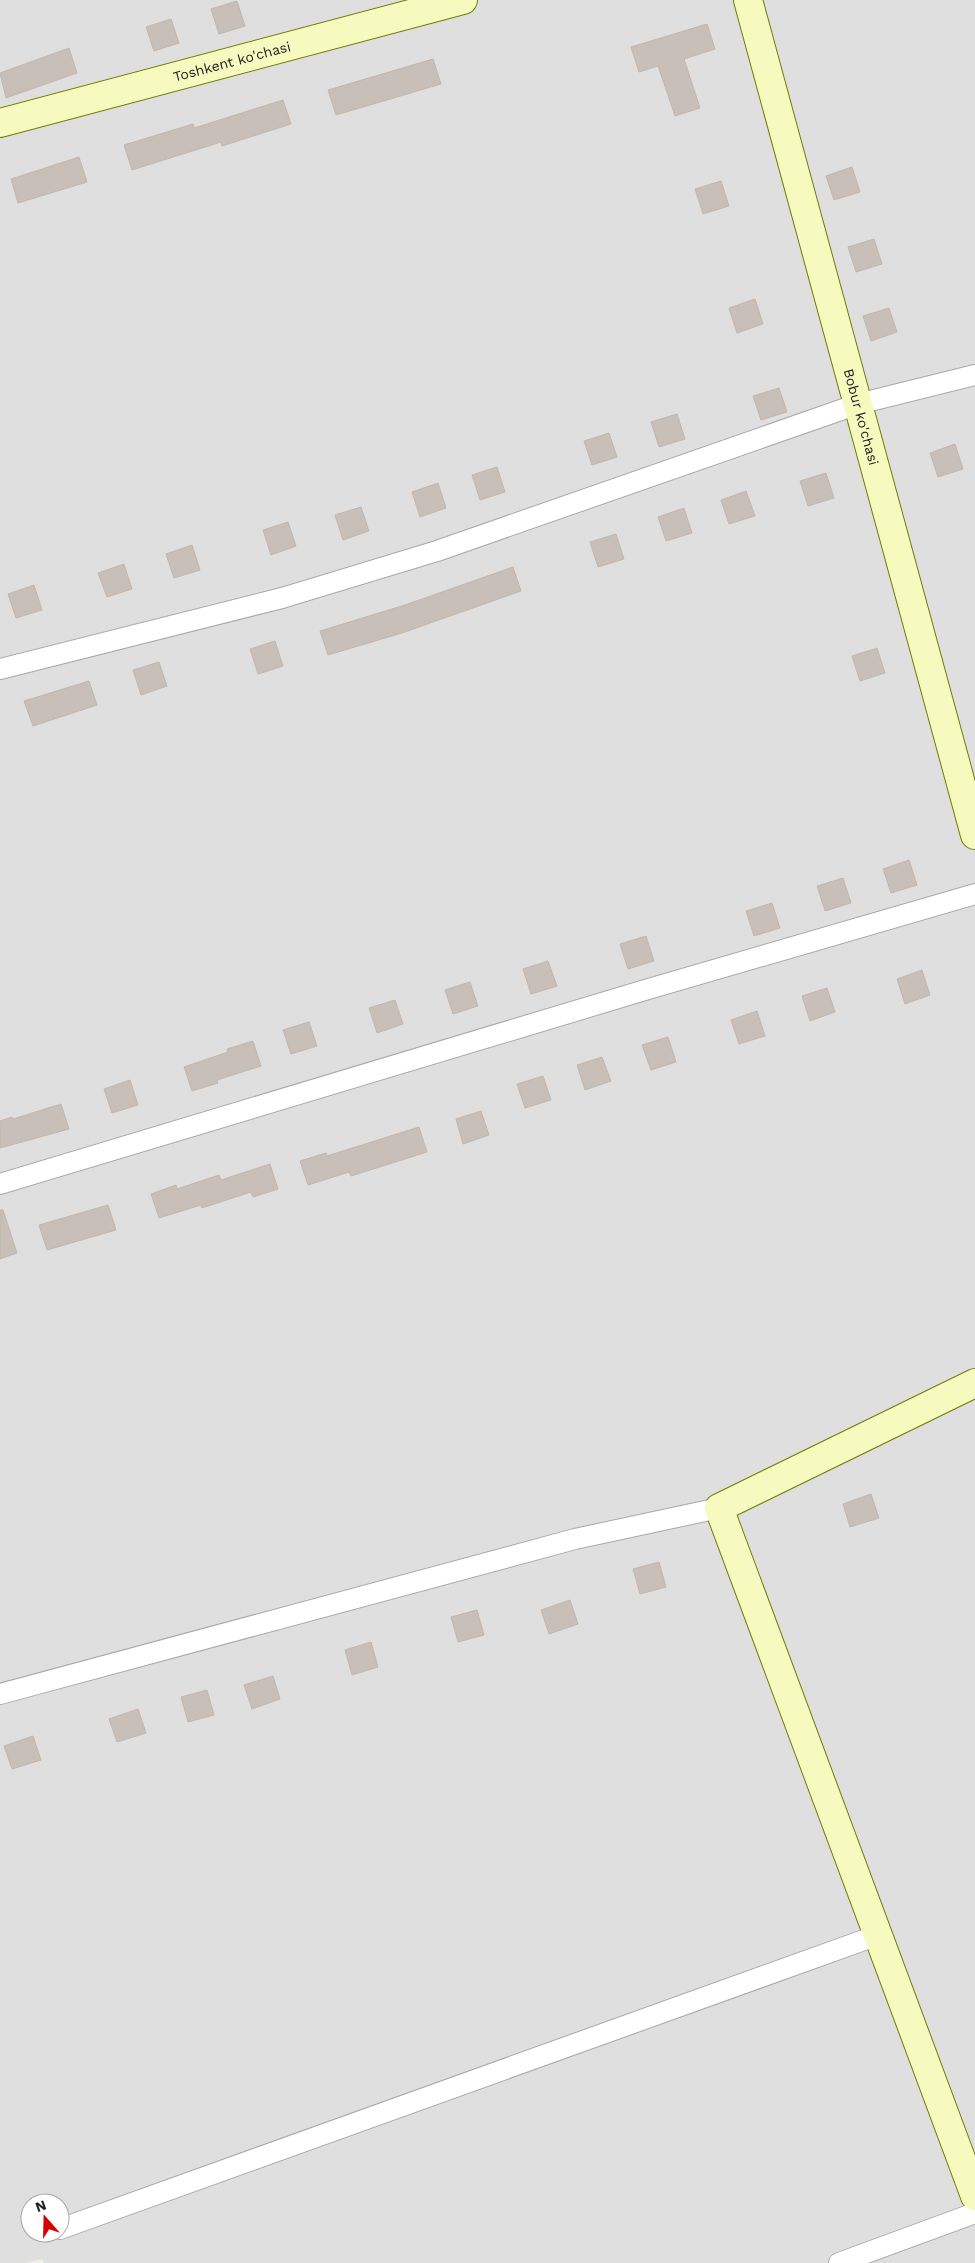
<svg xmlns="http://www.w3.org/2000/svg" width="975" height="2263" font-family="'Work Sans',sans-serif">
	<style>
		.residential { fill: #e0dfdf; fill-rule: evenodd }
		.building { fill: #c7bfb8; stroke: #c4b6ab }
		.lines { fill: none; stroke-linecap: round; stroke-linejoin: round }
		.street-casing { stroke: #a9a9a9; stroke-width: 22 }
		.secondary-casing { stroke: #707d05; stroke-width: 30 }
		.street { stroke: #fff; stroke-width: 20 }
		.secondary { stroke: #f7fabf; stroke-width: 28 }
		.labels { text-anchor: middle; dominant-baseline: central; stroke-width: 4.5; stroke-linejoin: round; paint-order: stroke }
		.street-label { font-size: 14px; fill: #222; stroke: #fff }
	</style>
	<rect width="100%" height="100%" fill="#f2efe9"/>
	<path class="residential" d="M0 0H975V2263H44L42 2259 26 2263H0ZM30 2203H60V2233H30Z"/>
	<g class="building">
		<path d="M237 1 245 26 219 34 211 9Z"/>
		<path d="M171 19 179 43 154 51 146 27Z"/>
		<path d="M707 24 715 49 684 59 700 108 675 116 658 66 639 72 631 47Z"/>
		<path d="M69 48 77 73 6 98 0 73Z"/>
		<path d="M433 59 441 84 336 115 328 90Z"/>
		<path d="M283 100 291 124 222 146 221 142 132 170 124 145 193 124 194 128Z"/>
		<path d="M79 157 87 182 18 203 11 179Z"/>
		<path d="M852 167 860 192 834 200 826 176Z"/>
		<path d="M721 181 729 206 703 214 695 189Z"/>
		<path d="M874 239 882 264 856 272 848 247Z"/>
		<path d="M755 299 763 324 737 333 729 308Z"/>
		<path d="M889 308 897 332 871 341 863 316Z"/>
		<path d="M779 388 787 412 761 420 753 396Z"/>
		<path d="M677 414 685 439 659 447 651 422Z"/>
		<path d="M609 433 617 457 592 465 584 441Z"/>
		<path d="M955 444 963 469 938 477 930 453Z"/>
		<path d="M497 467 505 492 480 500 472 475Z"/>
		<path d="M826 473 834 498 808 506 800 481Z"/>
		<path d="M438 483 446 508 420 517 412 492Z"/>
		<path d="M746 491 755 516 729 524 721 500Z"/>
		<path d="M361 507 369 531 343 540 335 515Z"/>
		<path d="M684 508 692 533 666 541 658 517Z"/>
		<path d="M288 522 296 546 271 555 263 530Z"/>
		<path d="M616 534 624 559 598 567 590 542Z"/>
		<path d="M192 545 200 570 174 578 166 554Z"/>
		<path d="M124 564 132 589 107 597 98 573Z"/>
		<path d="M513 567 521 591 402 633 328 655 320 631 405 605Z"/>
		<path d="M34 585 42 610 16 618 8 594Z"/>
		<path d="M275 641 283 666 258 674 250 649Z"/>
		<path d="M877 648 885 673 860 681 852 656Z"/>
		<path d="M159 662 167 686 141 695 133 670Z"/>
		<path d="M89 681 97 705 33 726 24 701Z"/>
		<path d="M909 860 917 885 891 893 883 869Z"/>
		<path d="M843 878 851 903 825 911 817 886Z"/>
		<path d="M772 903 780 928 754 936 746 911Z"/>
		<path d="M646 936 654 961 628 969 620 944Z"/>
		<path d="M548 961 557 986 531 994 523 969Z"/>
		<path d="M922 970 930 995 905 1004 897 979Z"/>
		<path d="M470 982 478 1006 453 1014 445 990Z"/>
		<path d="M827 988 835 1012 810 1021 802 996Z"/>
		<path d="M395 1000 403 1024 377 1033 369 1008Z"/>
		<path d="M757 1011 765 1036 739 1044 731 1020Z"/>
		<path d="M309 1022 317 1046 291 1054 283 1030Z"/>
		<path d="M668 1037 676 1062 651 1070 642 1045Z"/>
		<path d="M253 1041 261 1066 217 1080 218 1083 192 1091 184 1067 228 1052 227 1049Z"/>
		<path d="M602 1057 611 1081 585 1090 577 1065Z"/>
		<path d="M543 1076 551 1100 525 1108 517 1084Z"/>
		<path d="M130 1080 138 1105 112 1113 104 1089Z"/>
		<path d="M61 1104 69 1129 0 1148V1121L12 1117 13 1119Z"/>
		<path d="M481 1111 489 1135 463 1144 456 1119Z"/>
		<path d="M419 1127 427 1152 351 1176 349 1172 308 1185 300 1161 326 1153 327 1156Z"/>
		<path d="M270 1164 278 1189 253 1197 251 1192 202 1208 201 1205 159 1218 151 1194 176 1185 177 1189 219 1175 221 1180Z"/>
		<path d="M108 1205 116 1230 47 1250 39 1225Z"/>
		<path d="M0 1210H3L17 1253 0 1259Z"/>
		<path d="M871 1494 879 1518 850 1527 843 1504Z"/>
		<path d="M659 1562 666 1587 640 1594 633 1569Z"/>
		<path d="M570 1600 578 1624 549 1634 541 1610Z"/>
		<path d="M477 1610 484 1635 458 1642 451 1617Z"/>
		<path d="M371 1642 378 1667 352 1675 345 1650Z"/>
		<path d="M273 1676 280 1699 252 1709 244 1685Z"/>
		<path d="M207 1690 214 1715 188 1722 181 1697Z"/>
		<path d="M138 1709 146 1733 117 1742 109 1719Z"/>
		<path d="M33 1736 41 1760 12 1769 4 1746Z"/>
	</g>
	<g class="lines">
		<g class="street-casing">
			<g id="street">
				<path d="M0 669 282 598 437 551 858 404 975 375"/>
				<path d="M0 1184 645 990 975 894"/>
				<path d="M0 1694 575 1539 719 1508"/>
				<path d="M60 2229 878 1935"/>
				<path d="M839 2263 975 2213"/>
			</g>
		</g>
		<g class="secondary-casing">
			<g id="secondary">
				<path id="s1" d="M748 0 975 835"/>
				<path id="s2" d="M0 123 463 0"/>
				<path d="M975 1383 719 1508 975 2196"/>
			</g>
		</g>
		<use href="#street" class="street"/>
		<use href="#secondary" class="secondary"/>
	</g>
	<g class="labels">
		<g class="street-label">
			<text stroke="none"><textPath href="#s2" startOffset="240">Toshkent ko'chasi</textPath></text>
			<text stroke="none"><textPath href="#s1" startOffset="432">Bobur ko'chasi</textPath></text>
		</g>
	</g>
	<g transform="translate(45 2218) rotate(340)"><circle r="24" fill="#ffffff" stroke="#a7a7a7"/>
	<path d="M0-4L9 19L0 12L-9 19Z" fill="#d40000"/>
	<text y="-8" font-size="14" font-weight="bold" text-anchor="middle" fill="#222222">N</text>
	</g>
</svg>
